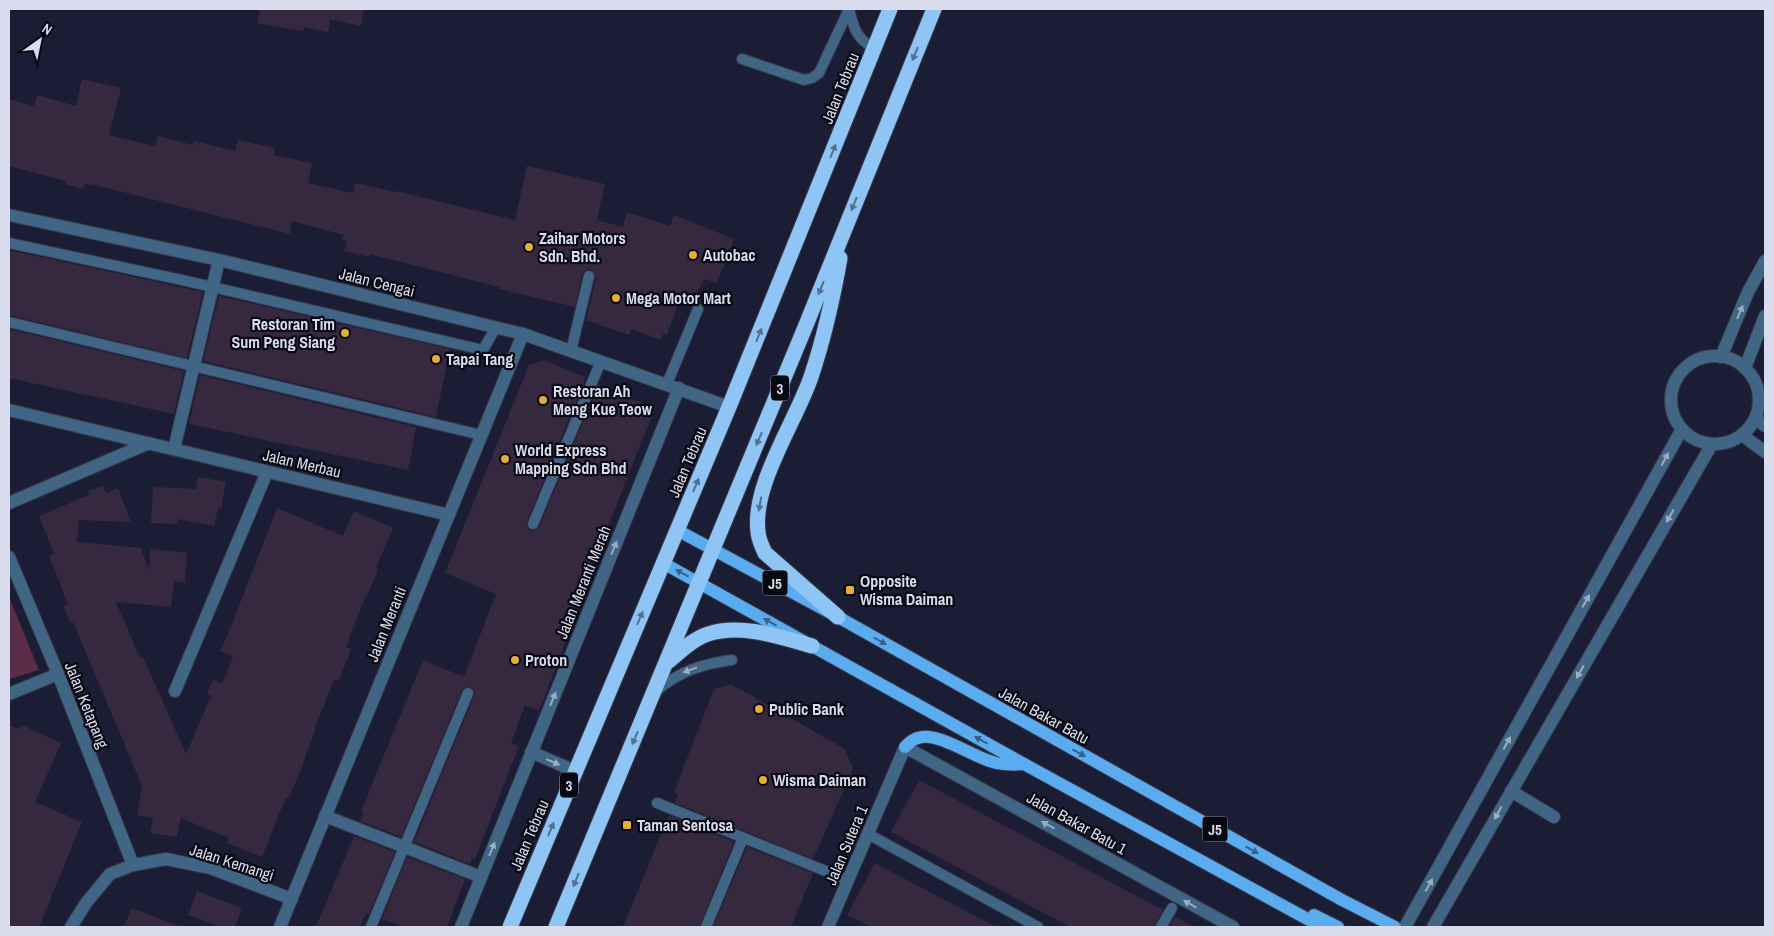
<svg xmlns="http://www.w3.org/2000/svg" width="1774" height="936" font-family="'Archivo Narrow',sans-serif">
	<style>
		.green { fill: #5a2c47 }
		.building { fill: #36283f }
		.lines { fill: none; stroke-linecap: round; stroke-linejoin: round }
		.lane-casing { stroke: #36384e; stroke-width: 12 }
		.street-casing { stroke: #36384e; stroke-width: 14 }
		.primary-casing { stroke: #36384e; stroke-width: 14 }
		.highway-casing { stroke: #36384e; stroke-width: 17 }
		.lane { stroke: #406585; stroke-width: 10 }
		.street { stroke: #406585; stroke-width: 12 }
		.primary { stroke: #5bacee; stroke-width: 12 }
		.highway { stroke: #8fc5f5; stroke-width: 15 }
		.oneway { fill: #52708f }
		.oneway2 { fill: #9cacc3 }
		.oneway3 { fill: #35628b }
		.poi-dot { fill: #e2af34; stroke: #070812; stroke-width: 2 }
		.labels { text-anchor: middle; dominant-baseline: central; stroke-width: 4.5; stroke-linejoin: round; paint-order: stroke }
		.shield { fill: #070812; stroke: #9a9cab; stroke-width: 1 }
		.shield-label { font-size: 15px; font-weight: bold; fill: #d9dcec }
		.street-label { font-size: 16px; fill: #d9dcec; stroke: #070812 }
		.poi-label { font-size: 16px; font-weight: bold; fill: #d9dcec; stroke: #070812; text-anchor: start }
	</style>
	<rect width="100%" height="100%" fill="#1b1d34"/>
	<path class="green" d="M9 597 39 670 9 679Z"/>
	<g class="building">
		<path d="M260 9H364L361 26 330 19 328 32 304 27 303 31 257 23Z"/>
		<path d="M82 79 121 88 109 135 155 146 158 136 193 145 194 141 235 151 238 140 275 148 274 155 312 163 308 183 353 193 355 183 396 192V191L515 220 527 166 605 184 597 220 623 227 627 212 670 226 674 215 734 239 717 283 704 279 693 302 681 297 667 334H663L661 340 631 329 629 335 586 320 596 278 595 274 591 269 587 270 582 274 575 307 499 289V287L370 254V257L344 251 347 241 342 240 344 235 292 221 290 234 95 185 84 184 83 189 65 184 66 181 9 166V99L34 106 37 95 76 106Z"/>
		<path d="M9 250 203 292 187 358 9 315Z"/>
		<path d="M219 296 450 349 436 417 203 361Z"/>
		<path d="M9 329 184 371 174 414 9 378Z"/>
		<path d="M544 360 585 377 584 380H585L527 521 526 525 530 530 534 531 539 527 598 385 655 408 564 637 567 638 539 711 525 705 511 743 519 746 475 859H472L470 864 414 842 474 696 475 692 471 687 467 686 462 690 401 837 360 821 364 812 361 811 423 660 464 677 496 594 445 573 529 365Z"/>
		<path d="M200 375 416 427 408 470 189 424Z"/>
		<path d="M198 477 226 482 221 509 218 508 214 526 177 519V524L151 523 153 487 196 489Z"/>
		<path d="M103 486 106 493 118 488 131 522 79 520 77 542 141 548 149 570 150 549 187 553 185 583 174 581 171 607 116 602 140 658 143 657 186 754 211 696 207 694 213 680 222 684 233 657 220 651 232 624 277 508 343 536 354 511 393 528 376 568 378 570 366 598H365L346 647 351 649 339 681 334 680 314 730H315L301 769 289 798 286 797 262 857 227 843 229 838 181 818 177 837 150 833 153 818 137 815 142 786 73 622 70 623 63 606 68 604 49 556 54 554 39 516 89 495 88 491Z"/>
		<path d="M731 684 845 749 853 769 813 859 675 803 678 794 674 792 714 689Z"/>
		<path d="M9 725 19 729 22 725 61 743 35 802 82 822 39 927H9Z"/>
		<path d="M919 780 1163 910 1154 927H1070L891 832Z"/>
		<path d="M669 815 734 842 699 927H623Z"/>
		<path d="M354 836 395 852 369 914 366 913 360 927H316Z"/>
		<path d="M747 847 813 873 791 927H713Z"/>
		<path d="M407 857 465 879 447 927H404L382 919Z"/>
		<path d="M875 863 996 927H871L847 915Z"/>
		<path d="M197 891 242 908 235 927H221L188 915Z"/>
		<path d="M132 908 179 926V927H124Z"/>
		<path d="M1175 917 1195 927H1169Z"/>
	</g>
	<g class="lines">
		<g class="lane-casing">
			<g id="lane">
				<path d="M849 9C854 29 856 38 875 49"/>
				<path d="M742 59 804 80 812 78 819 73 849 9"/>
				<path d="M9 243 182 280 483 350 496 327"/>
				<path d="M9 322 481 435"/>
				<path d="M571 351 589 276"/>
				<path d="M667 384 698 309"/>
				<path d="M533 524 601 361"/>
				<path d="M656 691C680 671 702 664 732 660"/>
				<path d="M657 803 848 880"/>
				<path d="M868 834 1038 927"/>
				<path d="M371 927 468 693"/>
				<path d="M706 927 743 838"/>
				<path d="M1161 927 1172 908"/>
			</g>
		</g>
		<g class="street-casing">
			<g id="street">
				<path d="M9 215 219 260 523 334 729 407"/>
				<circle cx="1715" cy="400" r="44"/>
				<path d="M1721 357 1748 292 1765 261"/>
				<path d="M1745 368 1765 316"/>
				<path d="M9 410 449 515"/>
				<path d="M1755 418 1765 426"/>
				<path d="M1742 435 1765 452"/>
				<path d="M174 449 219 260"/>
				<path d="M9 503 149 443"/>
				<path d="M9 557 58 674 133 865"/>
				<path d="M175 691 267 472"/>
				<path d="M9 694 58 674"/>
				<path d="M531 752 575 771"/>
				<path d="M1511 791 1554 817"/>
				<path d="M325 816 481 877"/>
				<path d="M71 927 86 903 110 874 133 865 166 859 210 868 292 899"/>
				<path d="M280 927 523 334"/>
				<path d="M461 927 679 388"/>
				<path d="M828 927 905 747 1233 927"/>
				<path d="M1405 927 1682 429"/>
				<path d="M1433 927 1712 444"/>
			</g>
		</g>
		<g class="primary-casing">
			<g id="primary">
				<path d="M677 530 838 617 1342 900 1395 927"/>
				<path d="M663 563 1024 764 1322 927"/>
				<path d="M905 747C910 742 914 738 922 737 941 734 975 758 996 763 1005 765 1014 765 1024 764"/>
				<path d="M1314 915 1338 927"/>
			</g>
		</g>
		<g class="highway-casing">
			<g id="highway">
				<path d="M838 617 765 553C762 546 758 539 758 531 752 485 796 421 811 377 824 338 833 298 840 258"/>
				<path d="M669 661C681 651 693 639 708 634 741 623 780 637 812 646"/>
				<path d="M510 927 729 407 890 9"/>
				<path d="M556 927 806 325 934 9"/>
			</g>
		</g>
		<use href="#lane" class="lane"/>
		<use href="#street" class="street"/>
		<use href="#primary" class="primary"/>
		<use href="#highway" class="highway"/>
	</g>
	<defs><path id="oneway-solid" d="M-6-.8H1V-3.2L6.5 0L1 3.2V.8H-6Z" transform="scale(1.25)"/></defs>
	<g class="oneway">
		<use href="#oneway-solid" transform="translate(915 54) rotate(113)"/>
		<use href="#oneway-solid" transform="translate(833 151) rotate(-68)"/>
		<use href="#oneway-solid" transform="translate(854 204) rotate(112)"/>
		<use href="#oneway-solid" transform="translate(821 288) rotate(112)"/>
		<use href="#oneway-solid" transform="translate(759 335) rotate(-68)"/>
		<use href="#oneway-solid" transform="translate(759 439) rotate(113)"/>
		<use href="#oneway-solid" transform="translate(696 485) rotate(-67)"/>
		<use href="#oneway-solid" transform="translate(760 504) rotate(100)"/>
		<use href="#oneway-solid" transform="translate(640 618) rotate(-67)"/>
		<use href="#oneway-solid" transform="translate(635 738) rotate(113)"/>
		<use href="#oneway-solid" transform="translate(551 829) rotate(-67)"/>
		<use href="#oneway-solid" transform="translate(576 880) rotate(112)"/>
	</g>
	<g class="oneway2">
		<use href="#oneway-solid" transform="translate(1740 312) rotate(-67)"/>
		<use href="#oneway-solid" transform="translate(1665 459) rotate(-61)"/>
		<use href="#oneway-solid" transform="translate(1670 516) rotate(120)"/>
		<use href="#oneway-solid" transform="translate(614 548) rotate(-68)"/>
		<use href="#oneway-solid" transform="translate(1586 601) rotate(-61)"/>
		<use href="#oneway-solid" transform="translate(690 670) rotate(160)"/>
		<use href="#oneway-solid" transform="translate(1580 672) rotate(120)"/>
		<use href="#oneway-solid" transform="translate(553 699) rotate(-68)"/>
		<use href="#oneway-solid" transform="translate(1507 743) rotate(-61)"/>
		<use href="#oneway-solid" transform="translate(553 762) rotate(23)"/>
		<use href="#oneway-solid" transform="translate(1498 813) rotate(120)"/>
		<use href="#oneway-solid" transform="translate(1048 825) rotate(-151)"/>
		<use href="#oneway-solid" transform="translate(492 849) rotate(-68)"/>
		<use href="#oneway-solid" transform="translate(1429 885) rotate(-61)"/>
		<use href="#oneway-solid" transform="translate(1190 904) rotate(-151)"/>
	</g>
	<g class="oneway3">
		<use href="#oneway-solid" transform="translate(682 573) rotate(-152)"/>
		<use href="#oneway-solid" transform="translate(770 622) rotate(-151)"/>
		<use href="#oneway-solid" transform="translate(880 641) rotate(30)"/>
		<use href="#oneway-solid" transform="translate(981 740) rotate(-150)"/>
		<use href="#oneway-solid" transform="translate(1079 753) rotate(29)"/>
		<use href="#oneway-solid" transform="translate(1252 850) rotate(29)"/>
	</g>
	<g class="poi-dot">
		<circle cx="529" cy="247" r="5"/>
		<circle cx="693" cy="255" r="5"/>
		<circle cx="616" cy="298" r="5"/>
		<circle cx="345" cy="333" r="5"/>
		<circle cx="436" cy="359" r="5"/>
		<circle cx="543" cy="400" r="5"/>
		<circle cx="505" cy="459" r="5"/>
		<rect x="845" y="585" width="10" height="10" rx="2.5"/>
		<circle cx="515" cy="660" r="5"/>
		<circle cx="759" cy="709" r="5"/>
		<circle cx="763" cy="780" r="5"/>
		<rect x="622" y="820" width="10" height="10" rx="2.5"/>
	</g>
	<g class="labels">
		<g class="shield">
			<rect x="771" y="375.5" width="18" height="25" rx="4"/>
			<rect x="762.5" y="570.5" width="25" height="25" rx="4"/>
			<rect x="560" y="772.5" width="18" height="25" rx="4"/>
			<rect x="1202.5" y="816.5" width="25" height="25" rx="4"/>
		</g>
		<g class="shield-label">
			<text x="780" y="388">3</text>
			<text x="775" y="583">J5</text>
			<text x="569" y="785">3</text>
			<text x="1215" y="829">J5</text>
		</g>
		<g class="street-label">
			<text transform="translate(840 88) rotate(-68)">Jalan Tebrau</text>
			<text transform="translate(377 282) rotate(14)">Jalan Cengai</text>
			<text transform="translate(687 462) rotate(-67)">Jalan Tebrau</text>
			<text transform="translate(302 463) rotate(13)">Jalan Merbau</text>
			<text transform="translate(583 582) rotate(-68)">Jalan Meranti Merah</text>
			<text transform="translate(386 624) rotate(-68)">Jalan Meranti</text>
			<text transform="translate(87 705) rotate(68)">Jalan Ketapang</text>
			<text transform="translate(1044 715) rotate(29)">Jalan Bakar Batu</text>
			<text transform="translate(1077 823) rotate(29)">Jalan Bakar Batu 1</text>
			<text transform="translate(529 835) rotate(-67)">Jalan Tebrau</text>
			<text transform="translate(846 845) rotate(-67)">Jalan Sutera 1</text>
			<text transform="translate(232 862) rotate(18)">Jalan Kemangi</text>
		</g>
		<g class="poi-label">
			<text x="539" y="238">Zaihar Motors<tspan x="539" dy="18">Sdn. Bhd.</tspan></text>
			<text x="703" y="255">Autobac</text>
			<text x="626" y="298">Mega Motor Mart</text>
			<text x="335" y="324" text-anchor="end">Restoran Tim<tspan x="335" dy="18">Sum Peng Siang</tspan></text>
			<text x="446" y="359">Tapai Tang</text>
			<text x="553" y="391">Restoran Ah<tspan x="553" dy="18">Meng Kue Teow</tspan></text>
			<text x="515" y="450">World Express<tspan x="515" dy="18">Mapping Sdn Bhd</tspan></text>
			<text x="860" y="581">Opposite<tspan x="860" dy="18">Wisma Daiman</tspan></text>
			<text x="525" y="660">Proton</text>
			<text x="769" y="709">Public Bank</text>
			<text x="773" y="780">Wisma Daiman</text>
			<text x="637" y="825">Taman Sentosa</text>
		</g>
	</g>
	<rect width="1774" height="936" fill="none" stroke="#d9dcec" stroke-width="20"/>
	<g transform="translate(40 40) rotate(33)" stroke="#070812" stroke-width="4" paint-order="stroke">
	<path d="M0-4L9 19L0 12L-9 19Z" fill="#d9dcec"/>
	<text y="-8" font-size="14" font-weight="bold" text-anchor="middle" fill="#d9dcec">N</text>
	</g>
</svg>
